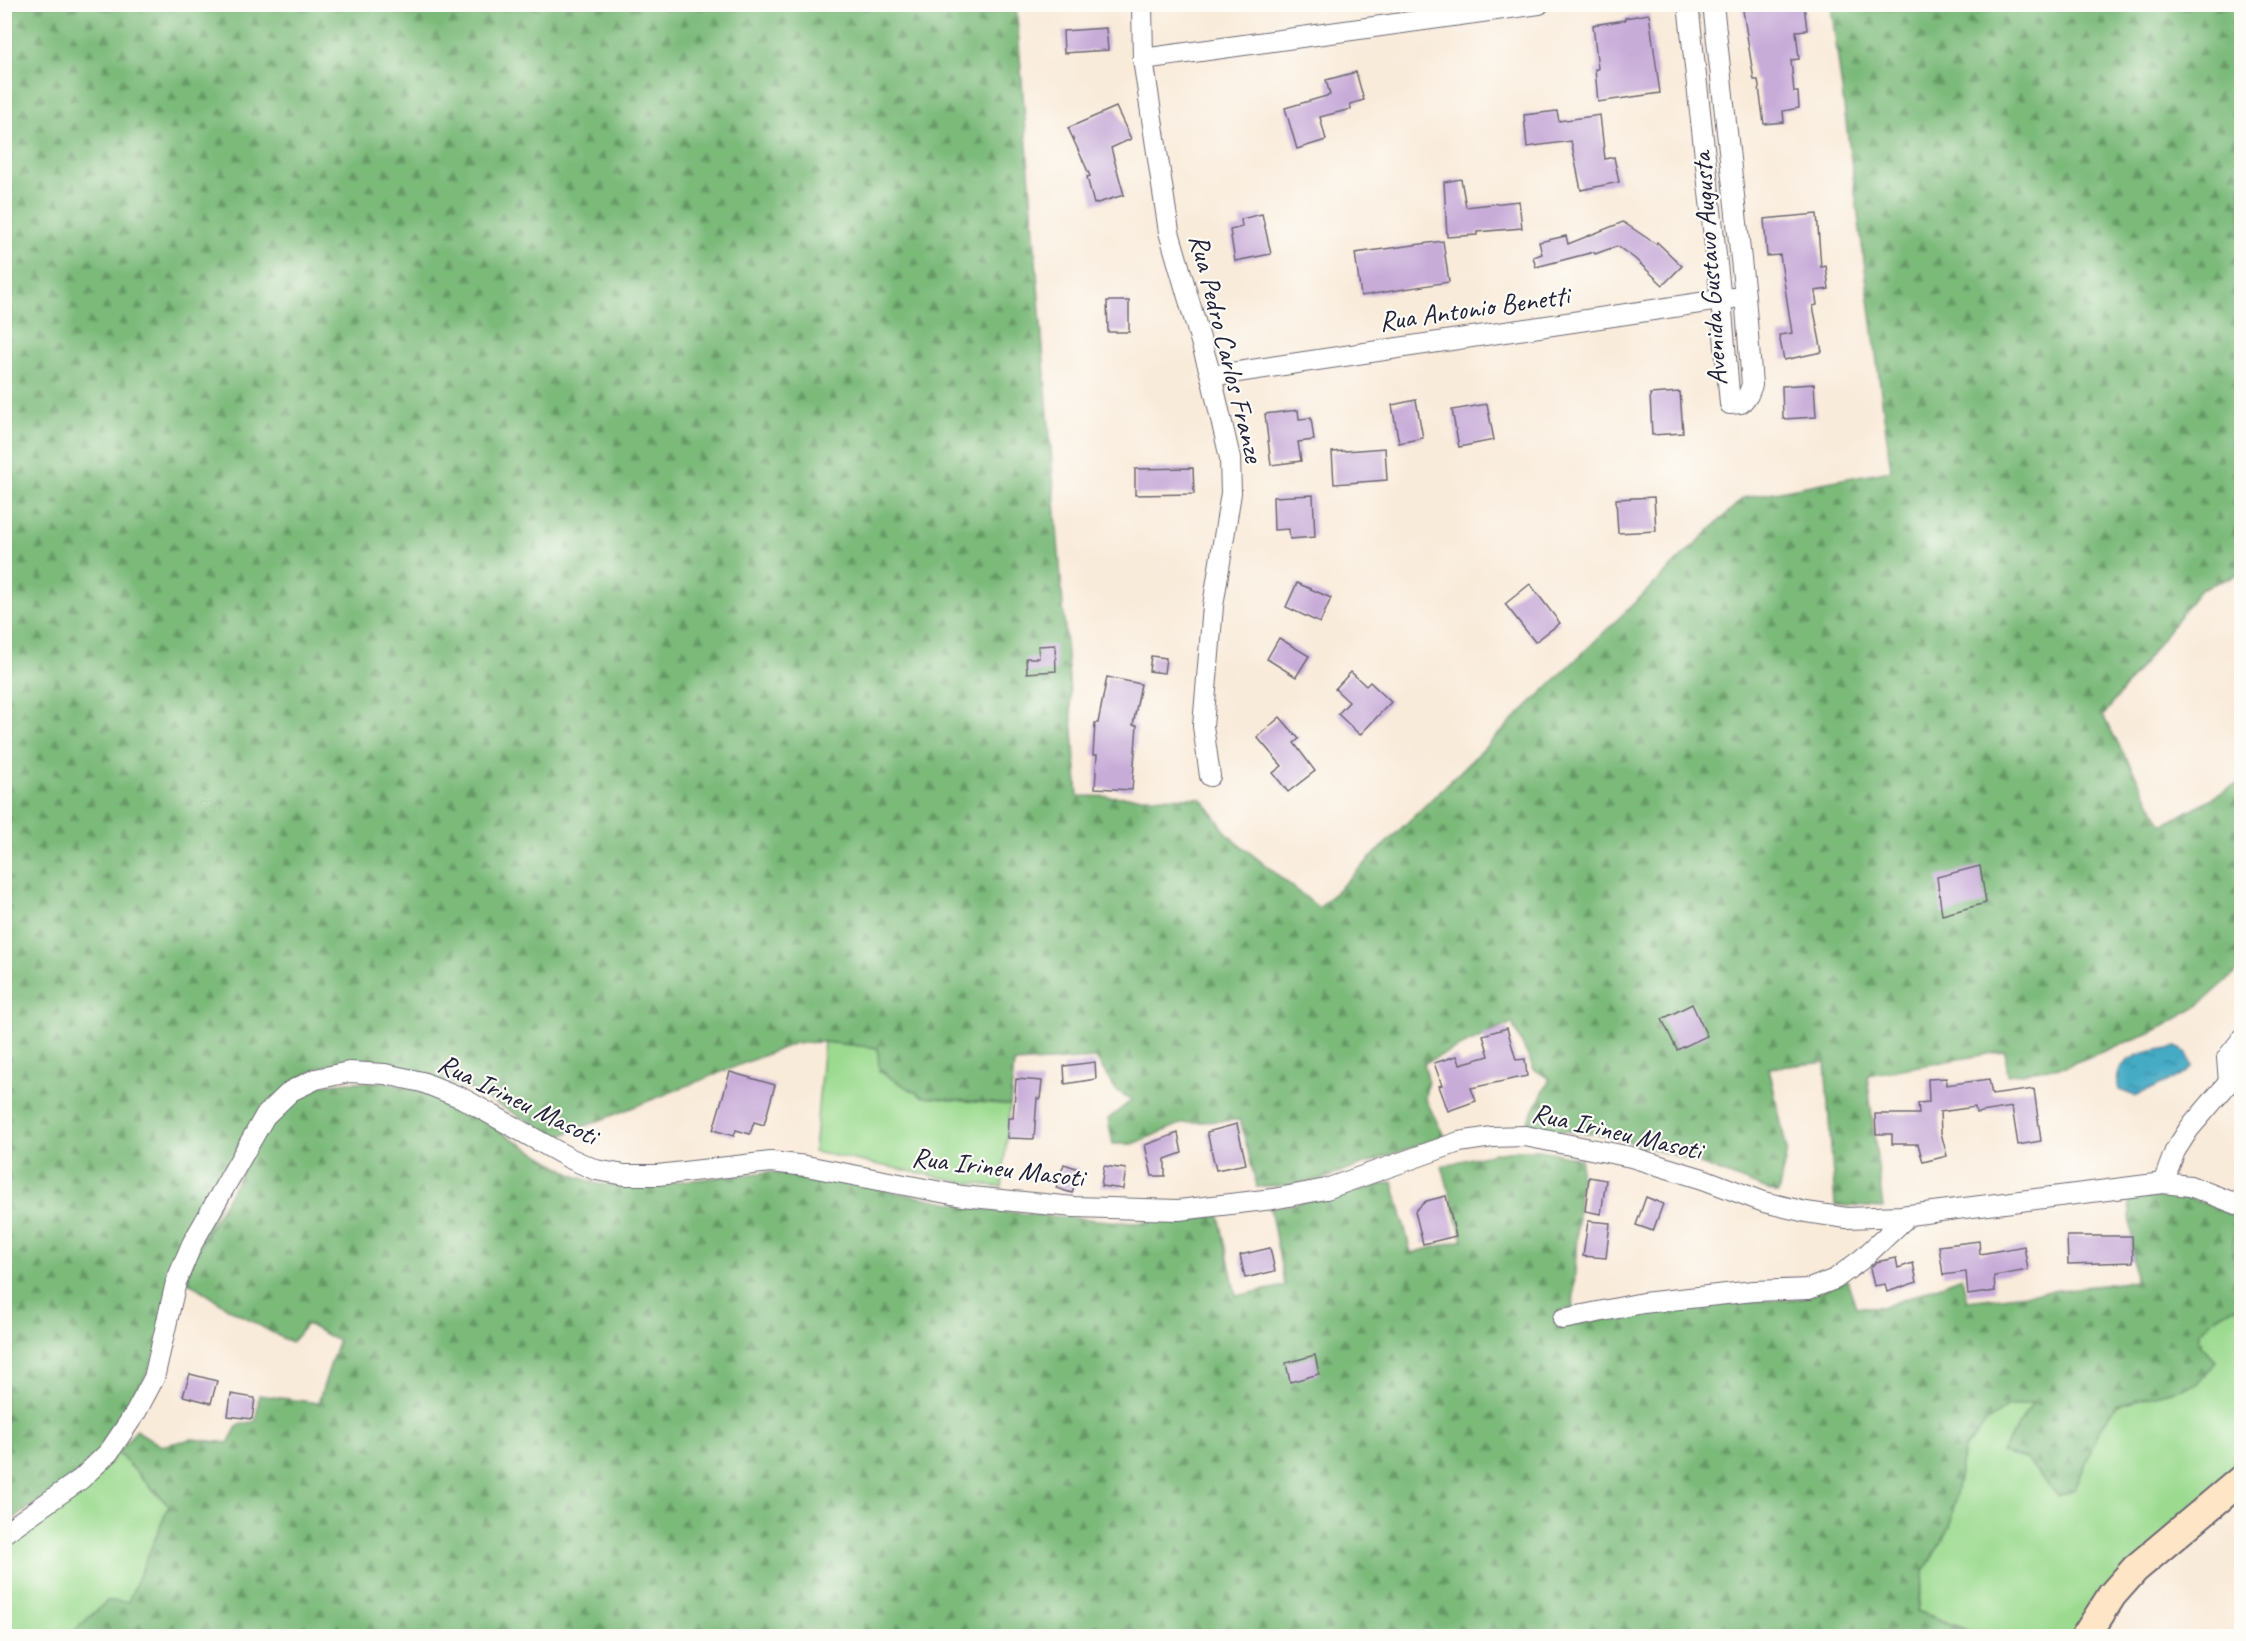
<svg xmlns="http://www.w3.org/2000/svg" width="2246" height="1641" font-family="Caveat,sans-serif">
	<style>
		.grass { fill: #9bda8f; stroke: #5e7e65; stroke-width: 1.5 }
		.forest { fill: url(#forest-firs); stroke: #4f6e5a; stroke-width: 1.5 }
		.water { fill: url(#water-ripples); stroke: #336680; stroke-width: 1.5 }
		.building { fill: #c7acd8 }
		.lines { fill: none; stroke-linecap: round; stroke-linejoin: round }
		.street-casing { stroke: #6d6873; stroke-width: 22 }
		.secondary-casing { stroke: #6d6873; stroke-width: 32 }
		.street { stroke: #fff; stroke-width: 20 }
		.secondary { stroke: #fde5c5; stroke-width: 28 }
		.labels { text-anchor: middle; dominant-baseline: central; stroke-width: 4.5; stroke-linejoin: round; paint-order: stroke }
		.street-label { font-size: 28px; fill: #22223b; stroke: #fdfcf7 }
	</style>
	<defs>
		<pattern id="forest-firs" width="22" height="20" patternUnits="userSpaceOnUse" patternTransform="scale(1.5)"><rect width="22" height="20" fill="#7cba7a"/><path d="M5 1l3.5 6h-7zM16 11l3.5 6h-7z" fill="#659765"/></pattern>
		<pattern id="water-ripples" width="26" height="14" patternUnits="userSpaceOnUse" patternTransform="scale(1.5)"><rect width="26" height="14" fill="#44aac4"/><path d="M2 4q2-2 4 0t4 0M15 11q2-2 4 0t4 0" fill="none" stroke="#388aa0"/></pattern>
	</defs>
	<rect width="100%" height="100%" fill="#fdfcf7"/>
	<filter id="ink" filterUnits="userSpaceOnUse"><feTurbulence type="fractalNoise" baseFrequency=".0167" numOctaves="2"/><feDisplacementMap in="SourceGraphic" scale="12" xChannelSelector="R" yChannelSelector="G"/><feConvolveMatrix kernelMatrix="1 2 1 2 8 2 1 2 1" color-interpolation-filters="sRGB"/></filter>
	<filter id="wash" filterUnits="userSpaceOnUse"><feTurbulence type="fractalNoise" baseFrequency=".008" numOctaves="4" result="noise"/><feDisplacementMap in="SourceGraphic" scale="24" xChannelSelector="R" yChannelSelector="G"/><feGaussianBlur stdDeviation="1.35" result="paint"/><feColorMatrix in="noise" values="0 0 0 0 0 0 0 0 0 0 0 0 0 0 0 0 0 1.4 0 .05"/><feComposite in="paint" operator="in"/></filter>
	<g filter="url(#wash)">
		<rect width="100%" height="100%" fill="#f9ebda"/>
		<g class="grass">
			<path d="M824 1042 879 1048 923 1097 1010 1105 1002 1187 969 1183 814 1152Z"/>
			<path d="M2239 1218 2241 1219V1465L2074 1636H1977V1633L1917 1611 1924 1571 1950 1527 1964 1449 1982 1426 2007 1407 2034 1402 2026 1459 2075 1489 2099 1431 2116 1405 2197 1384 2216 1361 2199 1344V1331L2218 1315 2240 1304 2233 1243Z"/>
			<path d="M118 1453 169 1506 128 1602 107 1601 69 1636H5V1548C44 1519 86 1491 118 1453Z"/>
		</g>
		<g class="forest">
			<path d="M5 5H1016L1078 796 1201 798 1229 836 1319 908 1743 498 1891 470 1831 5H2241V574L2200 589 2103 716 2163 825 2241 782V968L2196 1008 2155 1031 2066 1066 2008 1075 2005 1051 1867 1075 1883 1208 1835 1205 1825 1062 1769 1068 1787 1150 1778 1194 1687 1159 1605 1135 1525 1127 1550 1079 1534 1069 1512 1023 1424 1063 1428 1079 1425 1098 1444 1136 1322 1179 1289 1185 1257 1187 1240 1120 1183 1123 1133 1144H1113L1108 1119 1132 1100 1116 1090 1096 1058 1014 1063 1010 1105 923 1097 879 1071 878 1048 824 1042 795 1043 558 1137 471 1090 385 1064 350 1062 321 1067 296 1079 252 1124 147 1374 106 1445 76 1475 5 1525Z"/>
			<path d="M349 1082H388L422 1092 466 1111 573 1175 598 1184 629 1187 768 1172 821 1178 994 1211 1133 1223 1219 1215 1236 1296 1285 1286 1270 1208 1330 1197 1393 1182 1411 1253 1463 1240 1442 1166C1474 1157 1506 1148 1539 1150 1553 1152 1567 1156 1581 1159L1573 1309 1558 1311 1561 1327 1663 1307 1804 1298 1847 1280 1856 1307H1884L1962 1277 1967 1301 2135 1281 2129 1199 2178 1196 2205 1203 2239 1218 2233 1243 2240 1305 2218 1315 2199 1332V1344L2216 1361 2197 1384 2116 1405 2099 1431 2075 1489 2058 1496 2026 1459 2001 1453 2033 1402 2007 1407 1985 1424 1964 1449 1950 1527 1924 1571 1917 1611 1977 1634V1636H69L107 1601 128 1602 169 1506 118 1453 136 1430 161 1446 192 1439 228 1443 238 1425 256 1421 259 1395 318 1403 338 1341 307 1324 291 1343 228 1308 184 1279 204 1239 270 1121 294 1097 321 1085Z"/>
		</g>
		<path class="water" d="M2177 1047 2187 1053 2192 1066 2184 1074 2135 1096 2119 1090C2109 1055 2152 1050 2177 1047Z"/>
		<g id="blocks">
			<g class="building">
				<path d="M1742 4H1779V8L1804 5 1807 30 1796 31 1799 59 1791 60 1794 92H1798L1799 108 1783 111 1784 122 1764 124 1758 80H1754Z"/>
				<path d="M1649 14 1660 93 1598 102 1595 69H1598L1593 25 1625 20V18Z"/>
				<path d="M1106 28 1108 50 1064 53 1063 31Z"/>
				<path d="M1356 72 1364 100 1350 104 1351 109 1320 117 1326 140 1297 149 1285 108 1330 95 1326 80Z"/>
				<path d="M1116 107 1131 139 1111 148 1124 195 1094 204 1087 177 1090 176 1068 128Z"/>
				<path d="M1557 111 1559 121 1600 115 1605 159 1614 157 1619 182 1581 190 1571 141 1527 147 1524 115Z"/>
				<path d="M1461 179 1466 207 1519 201 1522 228 1477 232V235L1447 237 1444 182Z"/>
				<path d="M1262 214 1271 254 1235 261 1230 230 1242 227 1241 219Z"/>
				<path d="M1817 214 1821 267 1826 266 1829 289 1815 291 1817 305 1813 306 1822 352 1784 360 1779 335 1792 333 1780 255 1767 256 1764 219Z"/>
				<path d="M1623 222 1656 244 1657 242 1682 266 1663 285 1634 258 1617 246 1595 254 1594 252 1536 267 1533 257 1542 254 1539 242 1566 236 1568 244Z"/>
				<path d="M1443 241 1449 282 1361 296 1355 253Z"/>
				<path d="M1107 301H1129V332H1108Z"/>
				<path d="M1814 384 1816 417 1783 419 1782 386Z"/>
				<path d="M1680 392 1683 433 1652 435 1650 394Z"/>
				<path d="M1416 400 1423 438 1399 443 1392 405Z"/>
				<path d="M1487 404 1494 440 1459 447 1452 410Z"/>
				<path d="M1298 410 1299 419 1311 418 1314 440 1298 442 1301 461 1271 465 1265 414Z"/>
				<path d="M1385 448 1387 480 1334 484 1332 452Z"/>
				<path d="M1193 468 1194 494 1135 495V469Z"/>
				<path d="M1313 495 1315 537 1290 539 1289 529 1274 530 1273 497Z"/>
				<path d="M1654 497 1656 531 1618 533 1616 499Z"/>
				<path d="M1297 583 1331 598 1320 623 1286 607Z"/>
				<path d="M1530 584 1560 623 1535 642 1505 604Z"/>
				<path d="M1279 638 1309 656 1296 677 1267 659Z"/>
				<path d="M1055 645 1056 671 1027 673 1026 658H1039L1038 646Z"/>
				<path d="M1151 656 1166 658 1164 673 1149 671Z"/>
				<path d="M1351 672 1366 686 1370 682 1391 702 1360 735 1338 714 1349 702 1335 689Z"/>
				<path d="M1107 677 1141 684 1133 725H1137L1132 790 1095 788 1097 755H1093L1095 723H1098Z"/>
				<path d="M1280 717 1299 739 1294 743 1315 771 1288 792 1273 773 1282 766 1257 737Z"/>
				<path d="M1980 866 1986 903 1942 915 1937 877Z"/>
				<path d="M1692 1004 1707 1036 1677 1050 1662 1019Z"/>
				<path d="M1507 1028 1516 1060 1525 1059 1527 1076 1471 1088 1476 1101 1448 1111 1439 1086 1442 1085 1434 1063 1457 1056 1460 1064 1489 1056 1483 1035Z"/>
				<path d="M1095 1062 1096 1079 1065 1084 1064 1066Z"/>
				<path d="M730 1072 775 1085 764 1125 754 1122 750 1134 736 1130 734 1136 713 1130Z"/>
				<path d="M1946 1078V1085L1989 1079 1992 1095 2034 1089 2041 1141 2018 1145 2012 1107 1976 1113 1975 1107 1940 1112 1941 1133 1947 1156 1923 1162 1918 1144H1892V1134H1876L1875 1114H1919L1918 1103 1929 1102 1928 1079Z"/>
				<path d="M1016 1079 1042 1081 1040 1099 1037 1098 1034 1139 1007 1138 1008 1118H1013Z"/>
				<path d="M1237 1124 1246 1164 1216 1170 1207 1132Z"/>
				<path d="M1178 1133 1182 1153 1165 1159V1176H1152L1145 1145Z"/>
				<path d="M1064 1164 1079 1169 1072 1193 1056 1188Z"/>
				<path d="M1104 1166 1126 1169 1123 1189 1101 1186Z"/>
				<path d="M1589 1177 1606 1180 1601 1214 1585 1211Z"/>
				<path d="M1446 1196 1456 1236 1423 1244 1415 1211 1426 1201Z"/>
				<path d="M1646 1197 1663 1204 1653 1231 1636 1225Z"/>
				<path d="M1588 1221 1610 1223 1606 1258 1583 1256Z"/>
				<path d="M2067 1236H2132L2133 1262 2068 1264Z"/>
				<path d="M1979 1241 1980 1254 2024 1246 2028 1270 1994 1276 1995 1291 1968 1295 1966 1272 1943 1275 1939 1246Z"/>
				<path d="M1270 1248 1275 1271 1245 1278 1240 1255Z"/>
				<path d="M1896 1258 1898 1268 1913 1263 1917 1282 1887 1292 1885 1284 1874 1286 1870 1268 1876 1262Z"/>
				<path d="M1315 1355 1319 1374 1290 1382 1286 1363Z"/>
				<path d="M190 1374 217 1381 211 1403 183 1396Z"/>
				<path d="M231 1394 255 1398 252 1419 228 1416Z"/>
			</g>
		</g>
	</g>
	<g filter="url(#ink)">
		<use href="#blocks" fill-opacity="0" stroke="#6d6873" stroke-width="1.5"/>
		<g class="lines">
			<g class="street-casing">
				<g id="street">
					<path d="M1142 4 1143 59 1169 232 1211 376 1230 458 1231 493 1213 606 1203 726 1210 776"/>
					<path d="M1688 4 1721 300 1730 404 1741 403 1748 395 1752 385 1745 296 1713 4"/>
					<path d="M1143 59 1539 4"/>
					<path d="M1211 376 1733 298"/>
					<path d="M2229 1082 2227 1058 2242 1039"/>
					<path d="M2163 1183 2175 1151 2189 1129 2242 1067"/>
					<path d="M1563 1319 1643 1303 1754 1291 1809 1289 1835 1279 1862 1259 1909 1215"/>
					<path d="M4 1533 81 1479 109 1452 136 1412 154 1378 176 1282 192 1244 265 1116 291 1091 316 1079 349 1072 385 1074 422 1082 462 1098 569 1158 596 1170 625 1175H658L771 1162 806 1166 962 1196 1074 1207 1179 1210 1273 1199 1326 1189 1459 1142 1492 1137 1525 1136 1631 1157 1703 1179 1764 1202 1806 1212 1847 1218 1901 1216 2163 1183 2190 1186 2242 1206"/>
				</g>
			</g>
			<g class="secondary-casing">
				<path id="secondary" d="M2086 1636 2112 1595 2135 1569 2242 1479"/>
			</g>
			<use href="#street" class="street"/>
			<use href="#secondary" class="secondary"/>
		</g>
	</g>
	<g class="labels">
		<g class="street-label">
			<text transform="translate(1709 269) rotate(-94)">Avenida Gustavo Augusta</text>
			<text transform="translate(1474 308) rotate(-8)">Rua Antonio Benetti</text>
			<text transform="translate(1227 348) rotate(76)">Rua Pedro Carlos Franze</text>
			<text transform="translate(518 1099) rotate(26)">Rua Irineu Masoti</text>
			<text transform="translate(1617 1131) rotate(13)">Rua Irineu Masoti</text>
			<text transform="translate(998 1167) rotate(7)">Rua Irineu Masoti</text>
		</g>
	</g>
	<rect width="2246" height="1641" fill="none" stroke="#fdfcf7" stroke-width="24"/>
</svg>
